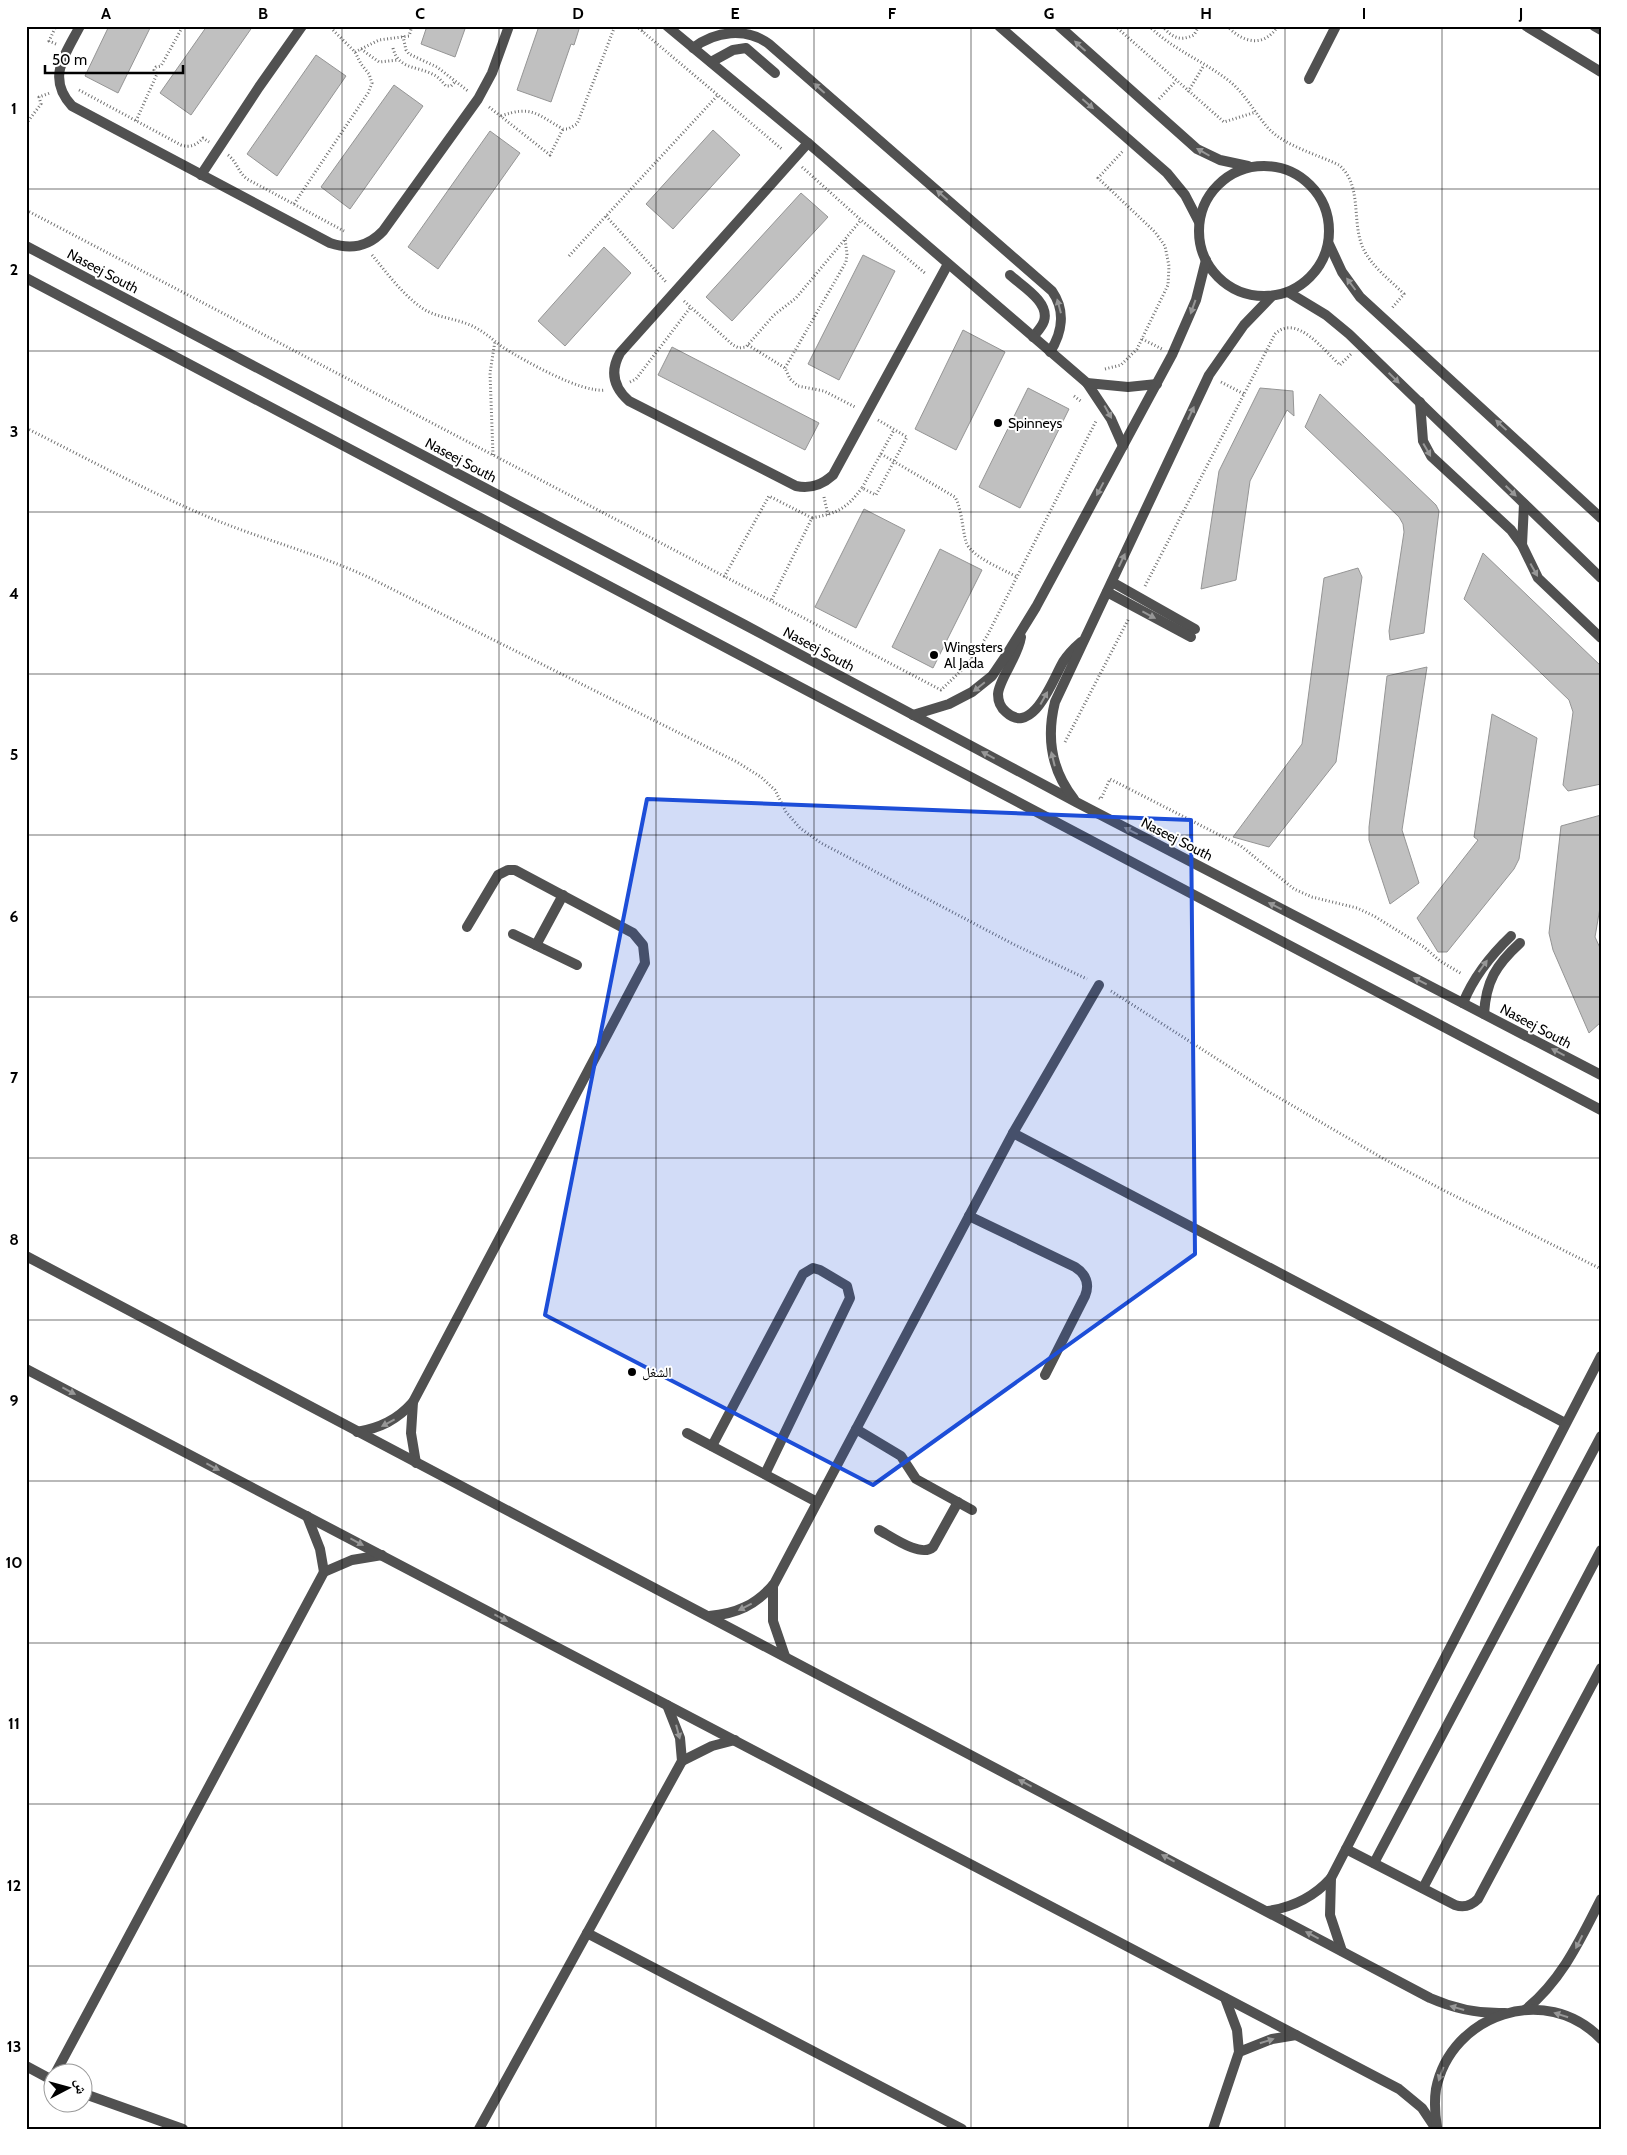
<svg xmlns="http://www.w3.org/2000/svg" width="1627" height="2155" font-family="Cabin,'Noto Naskh Arabic',sans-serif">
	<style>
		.building { fill: #c0c0c0; stroke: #959595 }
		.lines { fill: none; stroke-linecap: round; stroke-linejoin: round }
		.path { stroke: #737373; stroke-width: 3; stroke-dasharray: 1 2.5; stroke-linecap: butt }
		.service { stroke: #515151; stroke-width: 10 }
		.minor { stroke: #515151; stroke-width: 10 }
		.oneway { fill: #979797 }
		.marked { fill: #1d4ed8; fill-opacity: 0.2; stroke: #1d4ed8; stroke-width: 4; stroke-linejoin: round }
		.grid { fill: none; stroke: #000; stroke-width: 1; stroke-opacity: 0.55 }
		.poi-dot { fill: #000; stroke: #fff; stroke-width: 2 }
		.labels { text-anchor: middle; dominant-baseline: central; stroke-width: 4; stroke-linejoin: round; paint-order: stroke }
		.street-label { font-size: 14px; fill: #000; stroke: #fff }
		.poi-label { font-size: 14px; fill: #000; stroke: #fff; text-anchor: start }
		.neatline { fill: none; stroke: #000; stroke-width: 2 }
		.grid-label { font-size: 16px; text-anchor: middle; font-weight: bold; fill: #000 }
	</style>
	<rect width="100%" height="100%" fill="#fff"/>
	<g class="building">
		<path d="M109 26H151L118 93 85 76Z"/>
		<path d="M207 26H253L191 115 160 93Z"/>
		<path d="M427 26H466L455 57 421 44Z"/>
		<path d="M539 26H580L574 45 571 44 551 102 517 90Z"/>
		<path d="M316 55 346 76 277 176 247 154Z"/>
		<path d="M394 85 423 106 350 209 321 187Z"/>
		<path d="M713 130 740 155 673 229 646 204Z"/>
		<path d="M490 131 520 153 438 269 408 247Z"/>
		<path d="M801 193 828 217 732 321 706 297Z"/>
		<path d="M604 247 631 273 565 346 538 321Z"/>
		<path d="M863 255 895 271 839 380 808 364Z"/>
		<path d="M963 330 1005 352 956 450 915 429Z"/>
		<path d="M672 347 819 423 805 450 658 375Z"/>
		<path d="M1028 388 1069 409 1020 508 979 487Z"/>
		<path d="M1260 388 1293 391 1294 416 1287 410 1250 481 1236 580 1201 589 1219 471Z"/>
		<path d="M1320 394 1436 505 1439 511 1424 633 1390 640 1389 631 1404 532 1403 524 1399 517 1305 427Z"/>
		<path d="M864 509 905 530 856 628 815 607Z"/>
		<path d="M940 549 982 570 933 668 892 647Z"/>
		<path d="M1483 553 1601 666V784L1568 791 1563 785 1573 712 1569 700 1464 599Z"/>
		<path d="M1358 568 1362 577 1336 762 1269 847 1233 837 1302 744 1324 578Z"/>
		<path d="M1427 667 1402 830 1419 883 1390 904 1369 840V827L1387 676Z"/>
		<path d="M1492 714 1537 738 1519 859 1514 869 1447 952H1438L1417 918 1478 840 1474 837Z"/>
		<path d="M1601 815V902L1595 937 1601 950V1022L1589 1033 1553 950 1549 933 1561 826Z"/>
	</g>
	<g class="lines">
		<g class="path">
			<path d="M636 26 783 150"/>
			<path d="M1115 26 1224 122 1256 112"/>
			<path d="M1149 26C1172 49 1203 61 1228 80 1245 93 1254 112 1268 128 1285 146 1316 154 1339 165 1363 186 1351 221 1363 248 1371 266 1390 280 1404 294L1392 308"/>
			<path d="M1162 26C1172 37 1179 42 1194 35L1199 26"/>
			<path d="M1227 26C1243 43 1264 48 1278 26"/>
			<path d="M642 31 646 26"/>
			<path d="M403 36 406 50 409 54 437 67 468 91"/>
			<path d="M56 44 49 41 56 26"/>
			<path d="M393 48C398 70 419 66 434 75 439 77 442 82 446 86H451L455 82"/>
			<path d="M361 49 379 62 398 60"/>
			<path d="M355 52 379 40 409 36 412 26"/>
			<path d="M79 90 181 145C190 148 197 145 203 138L209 142"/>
			<path d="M1188 92 1204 65"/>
			<path d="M1159 99 1176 81"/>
			<path d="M489 107 550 155 563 129"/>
			<path d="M501 116C532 105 536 114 563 129H568L577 124 615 26"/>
			<path d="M136 121 157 74 154 70 156 67 161 66 183 26"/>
			<path d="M26 124 41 104 39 97 50 93"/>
			<path d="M228 155C237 162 238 172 247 179L344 231"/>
			<path d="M802 167 861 220 926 274"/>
			<path d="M294 204 368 93 372 83 369 74 361 64 355 52 329 26"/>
			<path d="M26 210 941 690 968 664 987 636 1096 421"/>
			<path d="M606 216 666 282"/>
			<path d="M372 255C387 273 402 294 422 308 438 319 459 318 476 328 486 333 494 341 504 348 525 361 581 393 605 390"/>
			<path d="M569 256 718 95"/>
			<path d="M684 301 733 345 739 348 746 347 774 315 796 298 861 220"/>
			<path d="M1142 339 1162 349"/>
			<path d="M748 345 785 368 790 379 798 386 824 391 855 407"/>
			<path d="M785 368 846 262 847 254 845 239"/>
			<path d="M1105 369 1121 365 1137 349 1168 285 1169 266 1165 246 1155 232 1098 178 1123 151"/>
			<path d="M630 382 636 379 690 308"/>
			<path d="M1221 382 1244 394"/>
			<path d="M1074 396 1082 402"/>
			<path d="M878 420 907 437 876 495 862 488 894 430"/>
			<path d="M26 428C90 460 152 494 218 521 268 541 321 555 370 578L737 762 761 777 775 790 786 812 800 828 821 843 1015 945 1087 979"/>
			<path d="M881 454 955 497C962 510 962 527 966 542 971 557 1003 569 1017 577"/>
			<path d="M493 455 490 373 495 341"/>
			<path d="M824 497 828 515"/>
			<path d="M812 518C838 513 846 509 862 488"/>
			<path d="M724 577 769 496 812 518 771 601"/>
			<path d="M1145 586 1275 334C1297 313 1324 351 1340 365L1351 354"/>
			<path d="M1065 742 1129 618"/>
			<path d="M1099 798 1101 799 1110 779 1241 846 1294 889 1312 897 1357 908 1374 916 1424 947 1440 961 1462 974"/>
			<path d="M1111 991 1264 1089 1384 1159 1445 1191 1601 1269"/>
		</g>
		<g class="service">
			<path d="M1526 26 1601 72"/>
			<path d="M1594 26 1601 30"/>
			<path d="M693 48C715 31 746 27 769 44L1052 291C1066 311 1062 333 1050 352"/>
			<path d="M711 62 733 50 746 48 775 73"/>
			<path d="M1309 79 1336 26"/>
			<path d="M1010 275C1022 286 1050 302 1044 321 1042 327 1037 332 1033 337"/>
			<path d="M1420 402 1423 441 1431 456 1511 530 1522 545 1538 578 1601 638"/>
			<path d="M1112 582 1195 629"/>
			<path d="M1107 592 1191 637"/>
			<path d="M513 934 577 965"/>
			<path d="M536 945 563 895"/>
			<path d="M1463 1003C1474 976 1490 956 1511 936"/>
			<path d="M1484 1014C1486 981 1496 965 1520 943"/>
			<path d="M1013 1133 1565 1423"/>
			<path d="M969 1216 1075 1267C1086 1274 1090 1284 1085 1296L1045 1375"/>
			<path d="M413 1402 411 1433 416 1463"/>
			<path d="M856 1429 901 1456 916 1479 972 1510"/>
			<path d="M357 1432C380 1428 397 1420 413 1402L645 963 643 945 633 933 515 870H508L498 875 467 927"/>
			<path d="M687 1433 817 1502"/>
			<path d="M712 1446 803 1274 813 1268 820 1270 847 1286 850 1298 765 1474"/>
			<path d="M307 1516 320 1549 324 1572"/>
			<path d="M879 1530C892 1537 921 1558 933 1547L958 1502"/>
			<path d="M773 1585V1621L785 1656"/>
			<path d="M709 1616C736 1614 756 1605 774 1584L1013 1133 1099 985"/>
			<path d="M682 1761 712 1746 735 1740"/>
			<path d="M1346 1849 1455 1905C1464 1908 1471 1906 1478 1899L1601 1668"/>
			<path d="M1374 1863 1601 1436"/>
			<path d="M1331 1878 1330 1915 1342 1951"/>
			<path d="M1423 1888 1601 1550"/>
			<path d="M1268 1911C1294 1907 1314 1897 1331 1878L1601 1356"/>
			<path d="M587 1933 962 2129"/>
			<path d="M1239 2052 1272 2039 1296 2035"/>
			<path d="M26 2066 52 2080"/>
			<path d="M56 2072 324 1572 352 1560 382 1555"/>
			<path d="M82 2093 183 2129"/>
			<path d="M479 2129 682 1761 680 1738 667 1705"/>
			<path d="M1213 2129 1239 2052 1237 2030 1225 1998"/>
		</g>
		<g class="minor">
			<path d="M80 26C65 55 46 78 72 106L330 243C351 250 368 247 383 231L478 99 492 73 509 26"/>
			<path d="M667 26 808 143 1087 383 1111 419 1123 446"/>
			<path d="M999 26 1167 173 1185 195 1199 222"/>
			<path d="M1059 26 1197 149 1220 160 1248 166"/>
			<path d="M808 143 620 353C610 371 613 387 629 401L796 486C811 489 822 485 833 475L948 264"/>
			<circle cx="1264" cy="231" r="65"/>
			<path d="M201 175 259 87 302 26"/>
			<path d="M1329 244 1342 272 1360 297 1601 518"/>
			<path d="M26 246 745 625 1076 802 1601 1075"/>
			<path d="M26 278 1601 1110"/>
			<path d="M1288 292 1326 315 1349 334 1601 578"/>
			<path d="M1087 383 1128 387 1157 384"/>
			<path d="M1522 545 1524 504"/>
			<path d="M1021 637C1018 657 999 679 998 694 998 701 1001 708 1006 712 1033 737 1053 679 1063 662 1068 654 1074 648 1081 642"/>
			<path d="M913 715 949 704 972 692 992 676 1007 654 1036 607 1172 355 1196 300 1206 260"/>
			<path d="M1074 799C1051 770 1046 738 1055 702L1209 375 1244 325 1272 296"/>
			<path d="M26 1256 1430 1998C1455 2009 1478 2014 1505 2013"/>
			<path d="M26 1369 1399 2089 1422 2108 1436 2129"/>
			<path d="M1525 2010C1562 1980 1580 1940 1601 1899"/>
			<path d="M1437 2128C1435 2115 1434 2102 1436 2089 1451 2014 1546 1982 1601 2039"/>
		</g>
	</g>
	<defs><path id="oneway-solid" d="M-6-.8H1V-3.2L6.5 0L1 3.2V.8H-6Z" transform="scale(1.25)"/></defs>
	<g class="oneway">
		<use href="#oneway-solid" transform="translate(1080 46) rotate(-138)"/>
		<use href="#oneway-solid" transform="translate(819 88) rotate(-139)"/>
		<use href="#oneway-solid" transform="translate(1088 104) rotate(41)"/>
		<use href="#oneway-solid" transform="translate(1203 152) rotate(-150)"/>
		<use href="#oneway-solid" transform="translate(942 195) rotate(-139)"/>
		<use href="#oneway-solid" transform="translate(1351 284) rotate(-127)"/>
		<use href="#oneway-solid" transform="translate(1059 306) rotate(-105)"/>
		<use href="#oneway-solid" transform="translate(1193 307) rotate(110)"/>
		<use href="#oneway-solid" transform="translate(1394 378) rotate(44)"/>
		<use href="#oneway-solid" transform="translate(1108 412) rotate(61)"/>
		<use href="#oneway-solid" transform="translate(1191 413) rotate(-65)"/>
		<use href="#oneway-solid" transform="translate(1501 425) rotate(-137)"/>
		<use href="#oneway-solid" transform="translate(1427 450) rotate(60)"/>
		<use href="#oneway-solid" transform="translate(1100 489) rotate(118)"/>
		<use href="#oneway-solid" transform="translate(1511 491) rotate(44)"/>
		<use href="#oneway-solid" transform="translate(1122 560) rotate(-65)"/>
		<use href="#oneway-solid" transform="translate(1534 570) rotate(61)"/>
		<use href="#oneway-solid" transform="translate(1149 615) rotate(28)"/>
		<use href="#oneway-solid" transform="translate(979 687) rotate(141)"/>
		<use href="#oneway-solid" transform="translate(1044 698) rotate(-61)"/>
		<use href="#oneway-solid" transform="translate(988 755) rotate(-152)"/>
		<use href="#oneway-solid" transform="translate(1053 759) rotate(-104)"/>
		<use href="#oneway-solid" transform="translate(1131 831) rotate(-153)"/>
		<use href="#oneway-solid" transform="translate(1275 906) rotate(-153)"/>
		<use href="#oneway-solid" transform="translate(1483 966) rotate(-54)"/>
		<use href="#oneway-solid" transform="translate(1420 981) rotate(-153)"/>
		<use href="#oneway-solid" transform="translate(1558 1052) rotate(-152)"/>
		<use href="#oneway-solid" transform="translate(69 1391) rotate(28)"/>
		<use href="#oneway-solid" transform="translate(388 1423) rotate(152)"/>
		<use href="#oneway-solid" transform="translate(213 1467) rotate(28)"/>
		<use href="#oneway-solid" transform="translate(357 1542) rotate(28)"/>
		<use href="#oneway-solid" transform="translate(745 1607) rotate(153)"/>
		<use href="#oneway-solid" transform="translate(501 1618) rotate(28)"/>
		<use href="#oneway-solid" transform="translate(678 1732) rotate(75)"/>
		<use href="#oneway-solid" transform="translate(1025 1783) rotate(-152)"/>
		<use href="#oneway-solid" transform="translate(1168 1858) rotate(-152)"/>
		<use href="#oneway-solid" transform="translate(1312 1935) rotate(-152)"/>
		<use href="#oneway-solid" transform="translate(1579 1942) rotate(117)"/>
		<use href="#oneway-solid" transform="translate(1457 2008) rotate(-164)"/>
		<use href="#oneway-solid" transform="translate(1561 2015) rotate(-162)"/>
		<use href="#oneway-solid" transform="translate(1267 2041) rotate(-17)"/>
		<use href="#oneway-solid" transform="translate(1441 2074) rotate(110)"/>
	</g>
	<path class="marked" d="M647 799 1191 820 1195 1254 873 1485 545 1315Z"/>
	<path class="grid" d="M185 26V2129M342 26V2129M499 26V2129M656 26V2129M814 26V2129M971 26V2129M1128 26V2129M1285 26V2129M1442 26V2129M26 189H1601M26 351H1601M26 512H1601M26 674H1601M26 835H1601M26 997H1601M26 1158H1601M26 1320H1601M26 1481H1601M26 1643H1601M26 1804H1601M26 1966H1601"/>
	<g class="poi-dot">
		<circle cx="998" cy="423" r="5"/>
		<circle cx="934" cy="655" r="5"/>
		<circle cx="632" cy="1372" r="5"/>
	</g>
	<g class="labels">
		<g class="street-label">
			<text transform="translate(103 271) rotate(28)">Naseej South</text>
			<text transform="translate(461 460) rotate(28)">Naseej South</text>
			<text transform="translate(819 649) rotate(28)">Naseej South</text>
			<text transform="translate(1177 839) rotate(27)">Naseej South</text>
			<text transform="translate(1536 1026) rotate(28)">Naseej South</text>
		</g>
		<g class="poi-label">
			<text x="1008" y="423">Spinneys</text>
			<text x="944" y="647">Wingsters<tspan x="944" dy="16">Al Jada</tspan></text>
			<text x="642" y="1372">الشغل</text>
		</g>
	</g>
	<rect width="1627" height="2155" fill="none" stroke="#ffffff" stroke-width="55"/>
	<g transform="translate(68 2088) rotate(84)"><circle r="24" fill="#ffffff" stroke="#999999"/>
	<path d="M0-4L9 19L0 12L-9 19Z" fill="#000000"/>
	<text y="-8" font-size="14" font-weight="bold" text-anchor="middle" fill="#000000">ش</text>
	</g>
	<path d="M45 65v8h138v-8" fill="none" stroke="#000000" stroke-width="2.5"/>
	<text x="52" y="65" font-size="15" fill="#000000" stroke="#ffffff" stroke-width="4" paint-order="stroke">50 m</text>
	<rect x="28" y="28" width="1572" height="2100" class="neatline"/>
	<g class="grid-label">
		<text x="106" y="19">A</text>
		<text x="263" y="19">B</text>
		<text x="420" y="19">C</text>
		<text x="578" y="19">D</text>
		<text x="735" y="19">E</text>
		<text x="892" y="19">F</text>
		<text x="1049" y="19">G</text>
		<text x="1206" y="19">H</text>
		<text x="1364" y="19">I</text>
		<text x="1521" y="19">J</text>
		<text x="14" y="114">1</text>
		<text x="14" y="275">2</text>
		<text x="14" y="437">3</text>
		<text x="14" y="599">4</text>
		<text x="14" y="760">5</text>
		<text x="14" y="922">6</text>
		<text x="14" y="1083">7</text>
		<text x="14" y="1245">8</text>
		<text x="14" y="1406">9</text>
		<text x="14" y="1568">10</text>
		<text x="14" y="1729">11</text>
		<text x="14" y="1891">12</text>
		<text x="14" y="2052">13</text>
	</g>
</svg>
